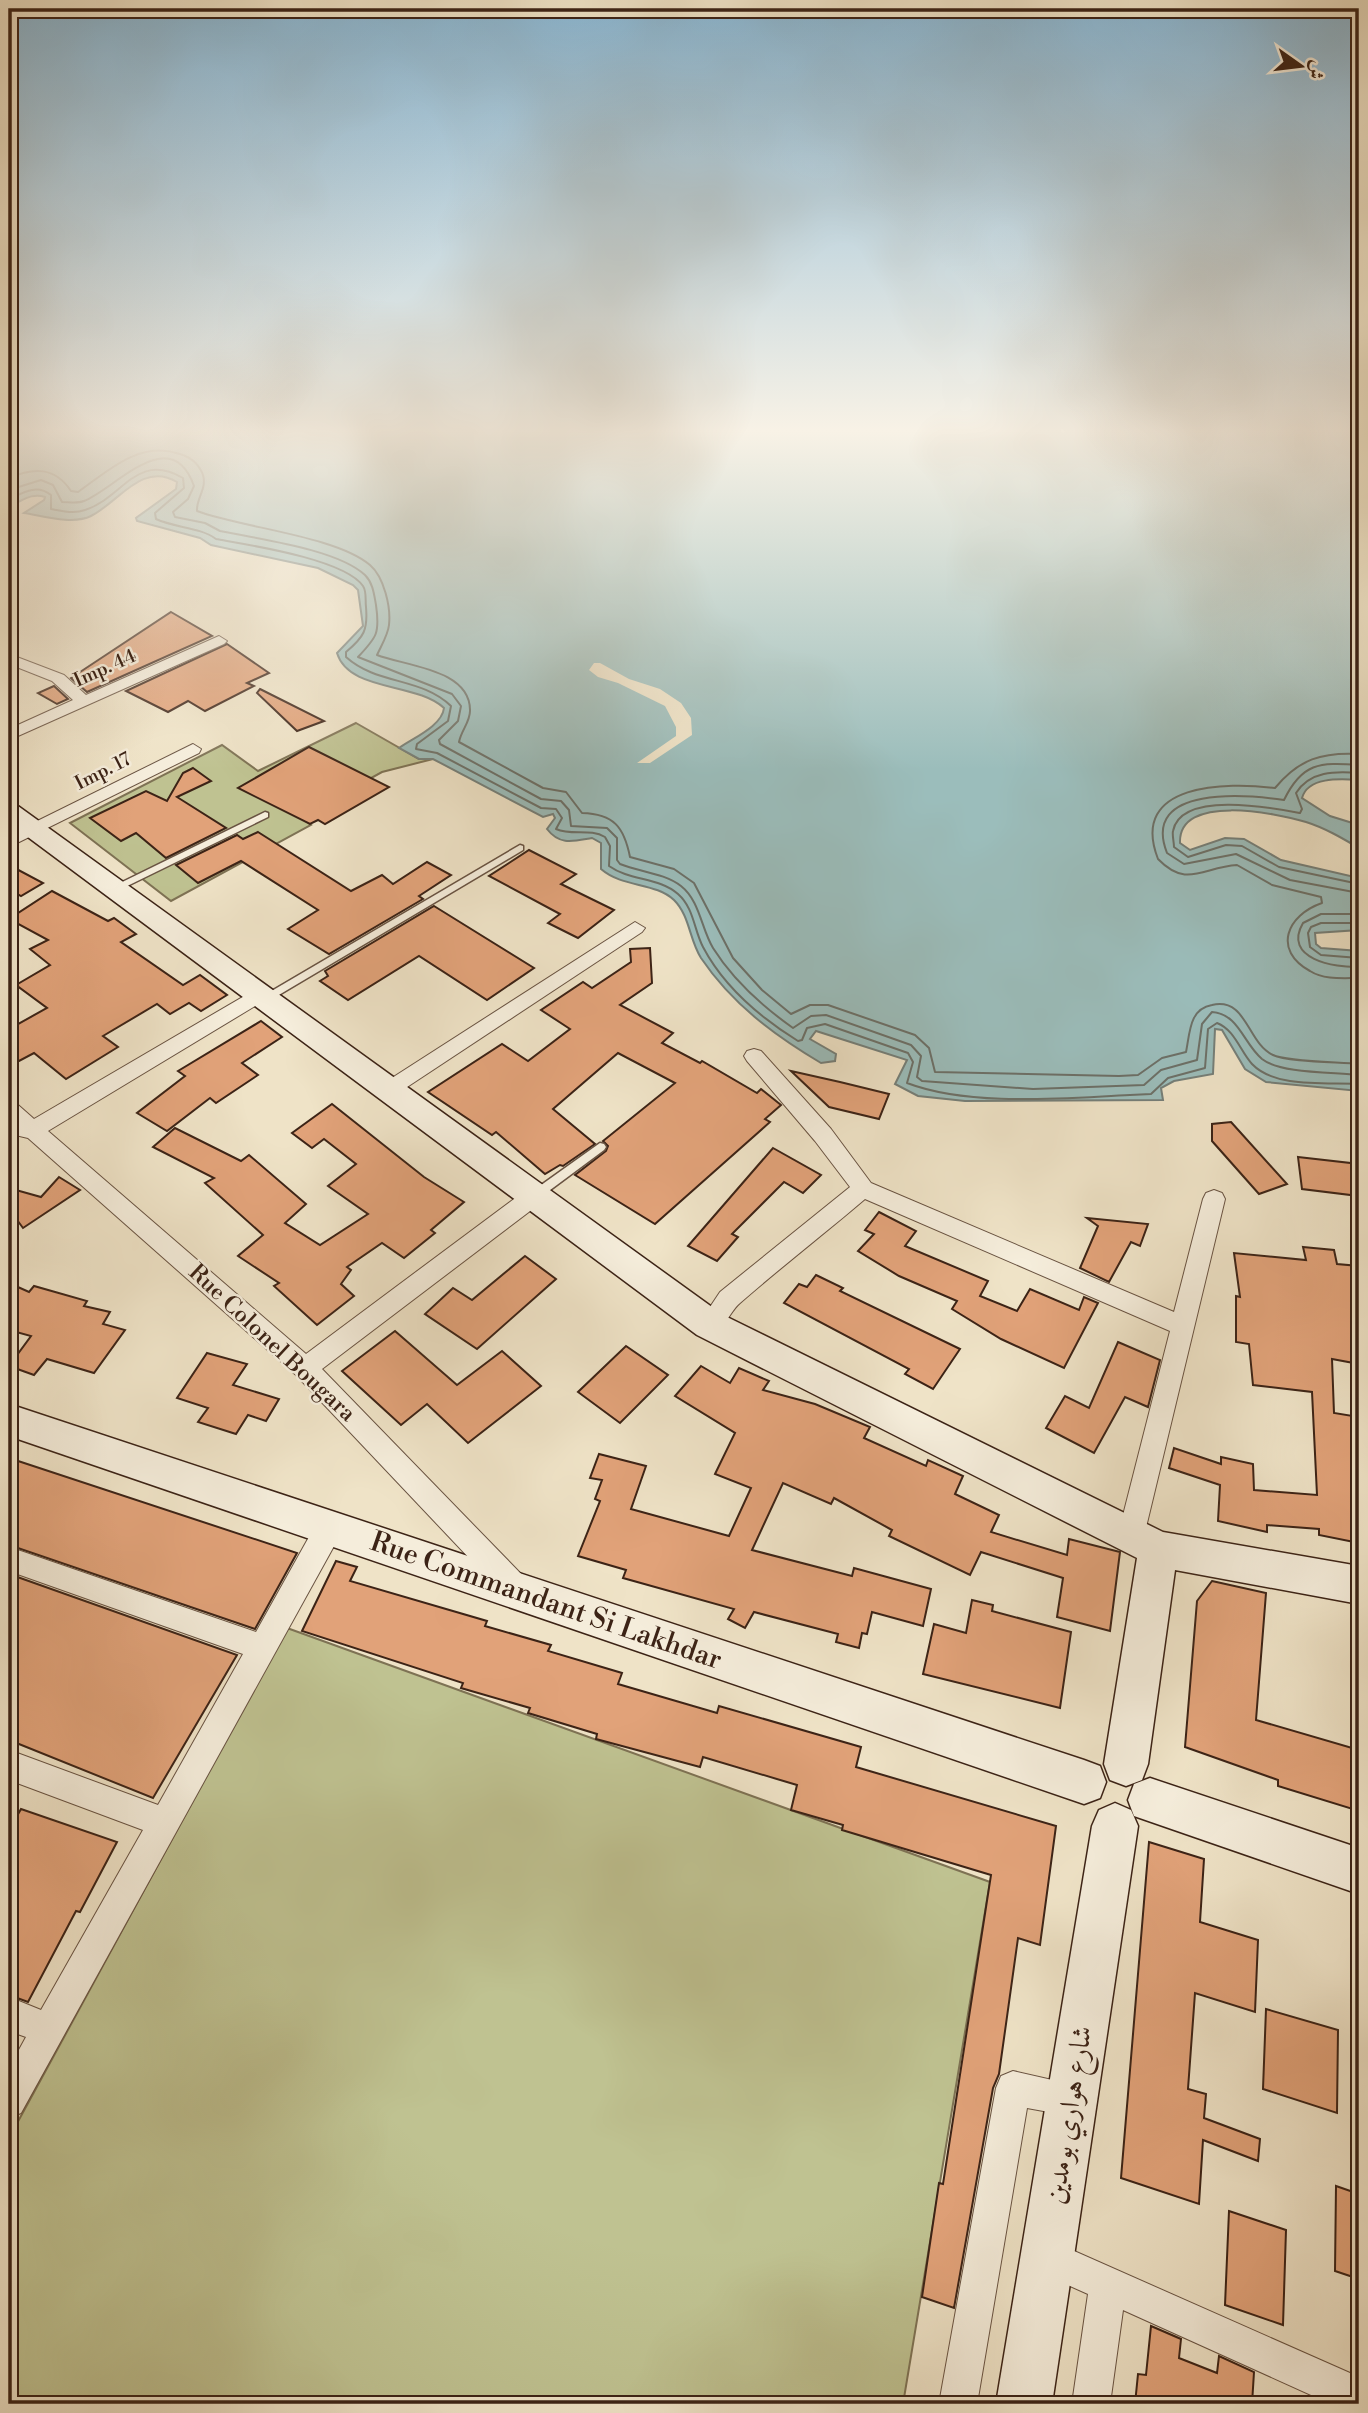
<svg xmlns="http://www.w3.org/2000/svg" width="1368" height="2413" font-family="'Libre Bodoni',Amiri,serif">
	<style>
		.green { fill: #bfc291; stroke: #7e7254; stroke-width: 2 }
		.water { fill: #9bbdbb; stroke: #757f79; stroke-width: 2 }
		.pier { fill: #efe3c7 }
		.lines { fill: none; stroke-linecap: round; stroke-linejoin: round }
		.shore { stroke: #6c7068; stroke-width: 2 }
		.building { fill: #e1a279; stroke: #3c2316; stroke-width: 2 }
		.lane-casing { stroke: #695342; stroke-width: 3 }
		.street-casing { stroke: #695342; stroke-width: 2 }
		.secondary-casing { stroke: #3c2316; stroke-width: 3 }
		.lane { fill: #f5eddb; fill-rule: evenodd }
		.street { fill: #f5eddb; fill-rule: evenodd }
		.secondary { fill: #f5eddb; fill-rule: evenodd }
		.labels { text-anchor: middle; dominant-baseline: central; stroke-width: 5; stroke-linejoin: round; paint-order: stroke }
		.far-street-label { font-size: 19px; fill: #3c2316; stroke: #f5eddb }
		.street-label { font-size: 23px; fill: #3c2316; stroke: #f5eddb }
		.near-street-label { font-size: 28px; fill: #3c2316; stroke: #f5eddb }
	</style>
	<rect width="100%" height="100%" fill="#efe3c7"/>
	<filter id="stains"><feTurbulence type="fractalNoise" baseFrequency=".00286" numOctaves="4"/><feColorMatrix values="0 0 0 0 .2 0 0 0 0 .09 0 0 0 0 .02 0 0 0 .5 -.17"/></filter>
	<radialGradient id="worn" r=".72"><stop offset=".6" stop-color="#630" stop-opacity="0"/><stop offset="1" stop-color="#630" stop-opacity=".3"/></radialGradient>
	<g class="green">
		<path d="M356 723 419 759H433L382 772 300 817 311 825 171 901 70 823 222 745 258 771Z"/>
		<path d="M287 1628 990 1882 903 2404H9V2138Z"/>
	</g>
	<path class="water" d="M9 432H1359V780C1342 779 1308 776 1302 798L1330 816 1359 825V848C1342 838 1325 828 1306 822 1276 813 1178 793 1180 843L1190 850 1225 838 1244 839 1281 860 1359 878V930L1315 933 1316 944 1321 948 1359 951V1091L1266 1082 1245 1069 1222 1030 1215 1029 1213 1074 1174 1081 1161 1088 1163 1100 965 1101 918 1096 895 1084 907 1060 816 1031 810 1039 836 1054 835 1061 821 1063C774 1035 732 1004 701 958 689 939 690 916 674 900 655 882 623 888 601 869V843L592 838C574 841 560 846 547 829L555 818 553 814 543 817 433 759H419L399 748C413 738 442 726 444 708 416 682 349 692 337 653L363 626 358 590 353 585 318 568 211 545 200 538 137 521 136 518 176 489 177 482C142 461 119 502 91 516 73 525 43 516 24 513L44 500 45 497C31 492 21 502 9 506Z"/>
	<path class="pier" d="M594 663H600L629 679 660 689 681 703 691 718 692 735 650 763H637L676 736V727L665 706 618 683 598 677 589 670Z"/>
	<g class="lines">
		<g class="shore">
			<path d="M9 478C34 467 55 467 71 491L78 492C108 471 139 440 180 454 190 457 199 464 203 475 207 489 196 499 197 511 243 528 336 536 370 565 384 577 391 607 389 625 388 635 381 646 377 655 405 666 471 669 470 711 470 722 461 731 459 742L543 788 566 792 582 813C614 814 624 827 630 857L674 869 694 883 733 958 762 990 791 1014 810 1005H828L915 1035 929 1048 935 1072 1119 1076 1138 1075 1162 1058 1186 1052C1190 1033 1189 1009 1212 1005 1247 997 1247 1043 1273 1055 1287 1062 1340 1062 1359 1064"/>
			<path d="M9 490 41 480 53 485 62 502C69 502 77 504 84 501 115 489 171 421 194 486L188 499 173 512 175 517 205 523 220 531C258 539 337 549 365 575 373 583 374 594 376 605 380 633 377 637 358 657L452 694 461 706 458 721 439 740 440 744 541 799 561 801 569 810 571 826 607 828 617 838V860L620 864C640 872 664 873 681 886 700 901 701 928 713 948 733 980 762 1006 793 1028L811 1016 826 1015 911 1045 921 1056 917 1077 922 1081 1033 1089 1144 1085 1161 1070 1197 1060 1202 1024 1212 1012C1239 1014 1243 1043 1262 1059 1281 1074 1334 1072 1359 1075"/>
			<path d="M9 499C24 492 37 484 51 495V509C62 511 74 514 85 510 123 498 136 451 183 478L184 488 155 513 156 519C175 528 200 527 216 539 249 545 344 559 363 586 367 592 365 600 366 607 368 630 364 637 346 652V657C377 685 421 677 451 706L448 721 417 744 416 749 437 753 541 808 556 809 562 818 556 829C572 836 590 828 605 837L610 846 609 866C630 881 659 877 678 894 694 908 694 930 703 947 724 987 761 1018 798 1041L802 1040 807 1028 825 1024 908 1053 913 1062 907 1083C970 1107 1062 1098 1130 1095L1151 1094 1168 1078 1205 1068 1208 1029 1217 1023C1235 1030 1240 1051 1252 1064 1276 1089 1328 1082 1359 1084"/>
			<path d="M1359 754C1322 752 1299 759 1275 788 1228 782 1128 782 1158 859 1187 889 1203 867 1237 865L1272 885 1321 897 1322 903C1287 915 1272 950 1310 971 1324 980 1343 978 1359 978"/>
			<path d="M1359 765C1319 762 1302 763 1284 800 1249 795 1140 784 1167 853L1184 864 1236 854 1290 880 1359 893"/>
			<path d="M1359 773C1335 771 1310 771 1296 793L1302 809 1300 813C1273 808 1181 790 1173 831 1172 835 1174 842 1174 847L1188 857 1226 845 1242 846 1279 867 1359 884"/>
			<path d="M1359 914H1321L1303 923C1282 959 1335 968 1359 967"/>
			<path d="M1359 923H1321L1311 927 1308 933 1310 947 1321 955 1359 958"/>
		</g>
	</g>
	<g class="building">
		<path d="M171 612 212 636 87 692 71 678Z"/>
		<path d="M227 644 269 673 247 683 254 686 205 711 188 701 168 712 126 691Z"/>
		<path d="M54 686 68 699 57 704 38 693Z"/>
		<path d="M260 689 324 721 297 731 257 693Z"/>
		<path d="M309 747 389 787 325 824 318 820 310 824 238 788Z"/>
		<path d="M193 768 211 781 177 797 226 828 166 858 136 833 121 841 90 818 146 791 167 801 183 773Z"/>
		<path d="M258 832 351 891 382 875 393 884 427 862 451 875 419 896 423 899 329 954 288 929 318 910 241 861 198 883 176 865 237 835 243 839Z"/>
		<path d="M529 850 576 874 561 884 614 910 578 938 548 923 560 914 489 876Z"/>
		<path d="M9 865 43 883 21 896 9 889Z"/>
		<path d="M52 891 108 921 114 918 136 934 121 942 183 985 200 975 227 995 201 1011 189 1003 170 1014 157 1004 103 1036 118 1047 66 1079 34 1053 19 1061 9 1052V1029L47 1008 16 985 50 965 30 949 48 940 9 919Z"/>
		<path d="M434 906 534 968 487 1000 419 956 348 1000 320 981 328 976 325 971Z"/>
		<path d="M650 948 652 983 620 1005 673 1033 662 1043 700 1063 702 1061 757 1093 761 1089 781 1105 765 1119 770 1122 655 1224 575 1175 606 1151 608 1146 603 1141 675 1083 618 1053 553 1109 595 1144 563 1166 560 1165 545 1174 496 1132 492 1135 428 1092 502 1044 528 1061 570 1029 541 1010 583 982 592 988 631 962 630 949Z"/>
		<path d="M261 1021 282 1037 242 1063 258 1075 216 1103 210 1098 167 1131 137 1113 185 1076 178 1071Z"/>
		<path d="M791 1071 840 1082 889 1094 879 1119 829 1107Z"/>
		<path d="M332 1104 424 1177 464 1202 431 1230 435 1233 404 1258 382 1243 347 1267 351 1270 341 1284 354 1296 317 1325 274 1286 279 1283 238 1256 263 1235 205 1183 214 1178 153 1147 175 1128 241 1161 249 1155 306 1204 285 1223 320 1245 368 1214 328 1186 356 1164 324 1139 312 1148 292 1133Z"/>
		<path d="M1231 1122 1287 1184 1259 1194 1212 1141V1124Z"/>
		<path d="M773 1148 821 1175 803 1193 784 1182 732 1234 738 1237 717 1261 688 1246Z"/>
		<path d="M1298 1157 1359 1164V1196L1302 1189Z"/>
		<path d="M59 1177 80 1190 23 1228 9 1209V1188L41 1197Z"/>
		<path d="M879 1212 916 1231 905 1246 988 1281 980 1296 1017 1311 1030 1289 1079 1310 1084 1297 1098 1303 1064 1368 1001 1339 952 1309 957 1301 899 1276 858 1251 874 1234 865 1230Z"/>
		<path d="M1087 1218 1148 1224 1140 1246 1131 1242 1109 1282 1080 1268 1098 1226Z"/>
		<path d="M1303 1247 1334 1250 1337 1264 1359 1266V1364L1332 1359 1334 1413 1359 1417V1543L1319 1535V1529L1267 1525V1532L1218 1521 1220 1485 1169 1468 1174 1448 1221 1464V1457L1253 1464 1254 1490 1317 1495 1312 1392 1253 1385 1249 1344 1236 1342V1296L1240 1297 1234 1253 1306 1260Z"/>
		<path d="M525 1256 556 1279 477 1349 425 1314 453 1288 472 1300Z"/>
		<path d="M816 1275 843 1288 840 1291 960 1349 933 1389 905 1374 909 1369 784 1303 799 1284 807 1287Z"/>
		<path d="M9 1283 29 1292 34 1286 87 1301 84 1306 110 1312 103 1324 125 1330 94 1373 47 1359 34 1375 9 1366 31 1336 9 1330Z"/>
		<path d="M395 1331 457 1385 502 1351 541 1386 468 1443 427 1404 401 1425 342 1371Z"/>
		<path d="M1118 1342 1160 1360 1148 1407 1125 1397 1094 1453 1046 1428 1065 1396 1089 1408Z"/>
		<path d="M626 1346 668 1375 620 1423 578 1392Z"/>
		<path d="M207 1353 247 1364 233 1385 279 1399 266 1421 248 1415 236 1434 198 1422 208 1408 177 1398Z"/>
		<path d="M701 1366 730 1383 739 1368 769 1381 763 1390 815 1404 870 1427 864 1438 926 1466 928 1460 963 1476 955 1494 999 1515 991 1532 1067 1555 1069 1539 1120 1552 1110 1631 1057 1617 1063 1578 981 1552 970 1575 889 1536 892 1530 834 1498 831 1504 783 1483 752 1550 852 1576 854 1568 931 1589 923 1626 872 1612 867 1634 862 1633 859 1648 836 1642 838 1634 754 1612 745 1628 728 1619 734 1609 623 1578 626 1570 578 1556 600 1501 595 1499 602 1480 590 1478 599 1454 646 1466 631 1509 729 1536 751 1488 715 1474 735 1433 675 1396Z"/>
		<path d="M9 1458 297 1553 255 1629 9 1545Z"/>
		<path d="M336 1561 357 1567 350 1581 487 1621 485 1626 551 1645 548 1651 622 1673 618 1684 717 1713 719 1706 861 1747 856 1767 1056 1826 1040 1945 1018 1938 999 2074 993 2088 954 2308 922 2297 939 2183 943 2184 991 1875 842 1830 843 1825 791 1810 797 1785 703 1757 700 1767 596 1739 597 1734 528 1713 530 1708 461 1688 463 1683 302 1631Z"/>
		<path d="M9 1574 237 1655 153 1798 9 1740Z"/>
		<path d="M1212 1581 1266 1593 1256 1720 1359 1750V1811L1278 1786V1780L1185 1747 1197 1601Z"/>
		<path d="M972 1600 993 1605 992 1611 1071 1632 1060 1708 923 1674 934 1624 966 1633Z"/>
		<path d="M21 1809 117 1842 80 1912 76 1911 28 2002 9 1995V1830Z"/>
		<path d="M1149 1842 1204 1859 1200 1922 1258 1940 1255 2012 1195 1993 1188 2089 1206 2094 1204 2118 1260 2139 1258 2161 1203 2140 1199 2204 1121 2178Z"/>
		<path d="M1266 2009 1338 2030 1337 2113 1263 2089Z"/>
		<path d="M1336 2186 1359 2194V2279L1335 2271Z"/>
		<path d="M1229 2211 1286 2230 1283 2325 1225 2305Z"/>
		<path d="M1151 2326 1181 2339 1179 2358 1217 2373 1219 2356 1254 2372 1252 2404H1135L1138 2374 1146 2375Z"/>
	</g>
	<g class="lines">
		<g class="lane-casing">
			<g id="lane">
				<path d="M265 812 268 813V817L117 891 113 892 108 889Z"/>
				<path d="M520 845 523 846V850L267 1002H259L258 999Z"/>
				<path d="M600 1143 604 1144 606 1147 604 1150 538 1199H530L528 1196 530 1193Z"/>
			</g>
		</g>
		<g class="street-casing">
			<g id="street">
				<path d="M219 636 227 641 224 644 9 740V729L73 700 52 681 9 664V654L64 675 86 695Z"/>
				<path d="M193 744 201 749 199 753 9 847V835Z"/>
				<path d="M635 922 645 928 642 932 395 1095H381L377 1090 381 1085Z"/>
				<path d="M258 988 265 990 268 995 265 1000 48 1131 306 1354 526 1190 534 1188 542 1190 545 1196 542 1202 322 1369 525 1578 529 1587 525 1596 515 1600 505 1596 296 1375 28 1138 11 1134 9 1101 17 1104 34 1119Z"/>
				<path d="M754 1049 761 1051 831 1129 871 1183 1174 1312 1203 1199 1206 1193 1214 1190 1222 1193 1225 1199 1142 1544 1132 1547 1122 1544 1118 1535 1170 1331 865 1199C824 1234 781 1267 740 1303 726 1315 723 1339 701 1332L698 1325 720 1292 850 1187 815 1141 747 1061 744 1056 747 1051Z"/>
				<path d="M329 1516 339 1519 342 1528 339 1537 21 2113 9 2118V2068L26 2037 9 2031V1997L41 2010 143 1830 9 1780V1750L158 1805 243 1654 9 1571V1547L256 1632 319 1519Z"/>
				<path d="M1013 2071 1083 2087 1088 2099 1083 2111 1071 2116 1027 2108 977 2404H939L996 2088 1001 2076Z"/>
				<path d="M1047 2239 1359 2377V2404H1331L1123 2310 1110 2404H1072L1088 2294 1034 2270 1029 2257 1034 2244Z"/>
			</g>
		</g>
		<g class="secondary-casing">
			<g id="secondary">
				<path d="M9 803 18 806 723 1315 1163 1532 1359 1566V1604L1175 1570 1148 1764 1142 1780 1126 1786 1110 1780 1104 1764 1137 1558 697 1335 9 823Z"/>
				<path d="M9 1404 1084 1760 1100 1766 1106 1782 1100 1798 1084 1804 9 1436Z"/>
				<path d="M1150 1778 1359 1848V1894L1134 1816 1128 1800 1134 1784Z"/>
				<path d="M1115 1803 1131 1810 1138 1826 1052 2404H996L1092 1826 1099 1810Z"/>
			</g>
		</g>
		<use href="#lane" class="lane"/>
		<use href="#street" class="street"/>
		<use href="#secondary" class="secondary"/>
	</g>
	<linearGradient id="sky" x2="0" y2="1"><stop stop-color="#89b8d6"/><stop offset="0.56" stop-color="#f8f2e6"/><stop offset="1" stop-color="#f8f2e6" stop-opacity="0"/></linearGradient>
	<rect width="1368" height="770" fill="url(#sky)"/>
	<g class="labels">
		<g class="far-street-label">
			<text transform="translate(105 668) rotate(-24)">Imp. 44</text>
			<text transform="translate(103 771) rotate(-27)">Imp. 17</text>
		</g>
		<g class="street-label">
			<text transform="translate(272 1343) rotate(43)">Rue Colonel Bougara</text>
		</g>
		<g class="near-street-label">
			<text transform="translate(546 1601) rotate(19)">Rue Commandant Si Lakhdar</text>
			<text transform="translate(1069 2115) rotate(-81)">شارع هواري بومدين</text>
		</g>
	</g>
	<rect width="1368" height="2413" fill="none" stroke="#efe3c7" stroke-width="35"/>
	<rect x="10" y="10" width="1347" height="2392" fill="none" stroke="#3c2316" stroke-width="3.5"/>
	<rect x="18" y="18" width="1333" height="2378" fill="none" stroke="#3c2316" stroke-width="2"/>
	<g transform="translate(1301 66) rotate(104)" stroke="#f5eddb" stroke-width="5" paint-order="stroke">
	<path d="M0-5L12 26L0 18L-12 26Z" fill="#3c2316"/>
	<text y="-10" font-size="19" font-weight="bold" text-anchor="middle" fill="#3c2316">ش</text>
	</g>
	<rect width="100%" height="100%" filter="url(#stains)"/>
	<rect width="100%" height="100%" fill="url(#worn)"/>
</svg>
